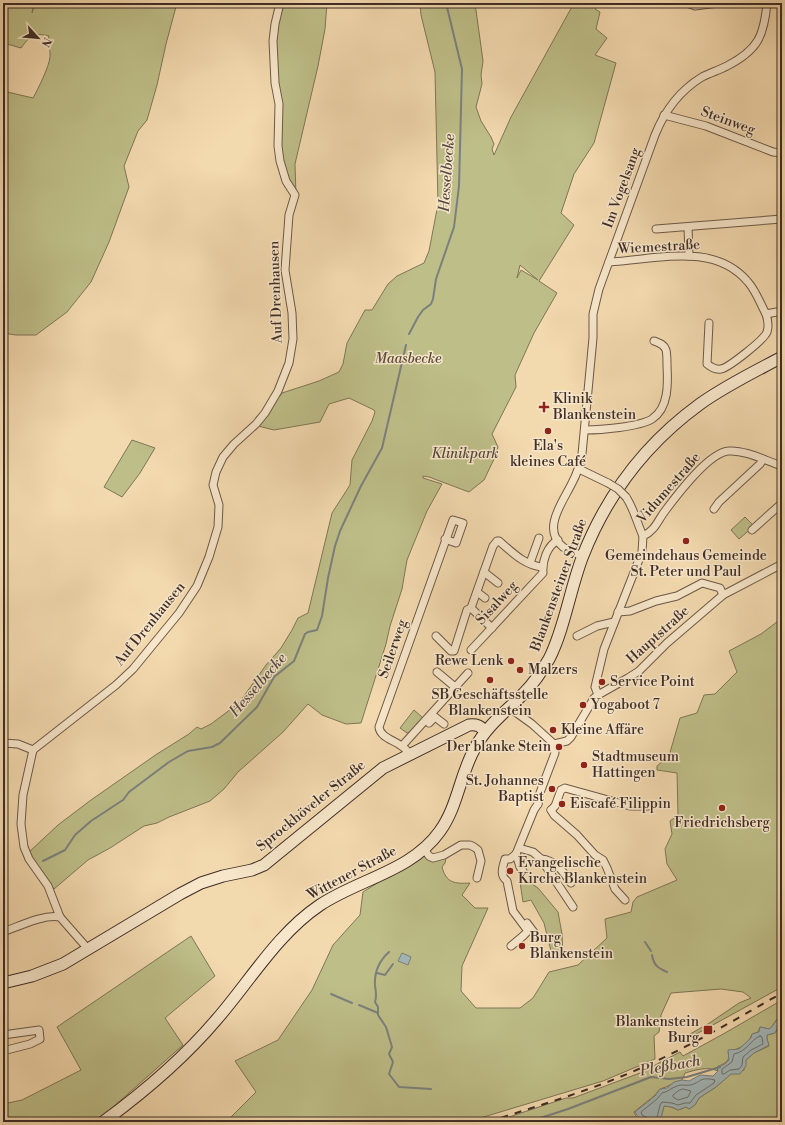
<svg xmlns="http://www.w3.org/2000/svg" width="785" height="1125" font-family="'Libre Bodoni',serif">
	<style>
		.green { fill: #bebe88; stroke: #7e7657; fill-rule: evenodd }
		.water { fill: #a3b7b8; stroke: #7b807e }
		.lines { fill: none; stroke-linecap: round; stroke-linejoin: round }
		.shore { stroke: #71726f; stroke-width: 1 }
		.stream { stroke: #7b807e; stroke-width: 2 }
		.street-casing { stroke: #6c5848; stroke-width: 9 }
		.secondary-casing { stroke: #3f2d26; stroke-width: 13 }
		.street { stroke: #f7e6ca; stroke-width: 7 }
		.secondary { stroke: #f7e6ca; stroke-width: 11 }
		.rail { stroke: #3f2d26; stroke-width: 2; stroke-dasharray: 7 7; stroke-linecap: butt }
		.street-bridge-casing { stroke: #6c5848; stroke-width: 9; stroke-linecap: butt }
		.street-bridge { stroke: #f7e6ca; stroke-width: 7 }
		.poi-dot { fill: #8f2418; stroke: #f7e6ca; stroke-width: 1.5 }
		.labels { text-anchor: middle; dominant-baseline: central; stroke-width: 3; stroke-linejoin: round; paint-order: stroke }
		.street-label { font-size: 14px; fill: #3f2d26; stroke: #f7e6ca }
		.park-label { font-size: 14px; font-style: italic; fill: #584a3a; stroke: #f7e6ca }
		.poi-label { font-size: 14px; fill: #3f2d26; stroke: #f7e6ca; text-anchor: start }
		.water-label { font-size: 15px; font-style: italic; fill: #534943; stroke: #f7e6ca }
	</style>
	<rect width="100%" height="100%" fill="#f3d9ae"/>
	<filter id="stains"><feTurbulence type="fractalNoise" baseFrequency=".005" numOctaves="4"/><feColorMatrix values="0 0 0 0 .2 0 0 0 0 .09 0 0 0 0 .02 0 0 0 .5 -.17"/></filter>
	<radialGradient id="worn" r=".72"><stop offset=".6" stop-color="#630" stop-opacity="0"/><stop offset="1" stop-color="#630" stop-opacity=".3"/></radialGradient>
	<g class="green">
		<path d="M3 3H34L32 13 35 3H177L166 44 157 85 147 120 138 131 124 166 129 187 109 242 91 282 67 312 36 335H16L3 333V91L33 98C38 89 49 67 50 57 51 48 46 46 49 36 33 32 30 36 21 48L4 43 3 45Z"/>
		<path d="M282 3H327L325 29 318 66 295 164 296 195 289 180 283 160 281 145 275 60 278 23Z"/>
		<path d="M420 3H475L483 61 481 75 482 84 476 107 481 121 491 137 494 144 492 149 494 155 511 117 574 3H599L595 9 600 12 596 29 607 38 595 55 616 63 594 143 574 174 561 213 574 225 539 281 557 293 534 333 515 375 516 387 492 434 498 447 495 457 484 480 469 492 429 477 423 476V478L442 484 427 511 407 560 402 589 390 626 386 644 361 723 346 724 322 715 308 704 283 732 238 772 224 789 210 801 169 817 157 823 144 826 110 848 88 860 54 889 28 853 58 825 91 800 157 754 189 734 197 727 201 729 211 724 239 703 266 665 281 648 292 630 298 618 308 613 332 513 350 485 352 460 372 421 375 412 374 410 349 398 329 404 320 422 274 430 258 426 276 398 280 396 282 393 319 381 339 372 343 364 347 343 365 310H372L388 284 397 276 424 263 429 251 438 204 435 72 421 15ZM520 265 538 280 521 270 517 278Z"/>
		<path d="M132 440 155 448 140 473 122 497 104 487Z"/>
		<path d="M745 517 754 526 739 539 731 530Z"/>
		<path d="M782 618V987L691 1037 690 1034 708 1024 739 1003 751 998 743 992 721 989 671 993 661 1015 659 1032 654 1036 655 1059 603 1081 467 1122H226L256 1092 235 1061 278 1040 312 990 333 945 360 915 363 892 422 855 435 861 446 858 445 863 442 867C446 883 455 884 470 883L462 895 475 908H488L462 966 461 991 476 1008H520L533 998 549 972 578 965 607 938 605 919 631 912 633 902 637 897 677 880 667 864 665 849 672 834 670 821 678 815 677 773 657 770V766L669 756 680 718 697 713 704 695 715 694 737 672 729 651 761 634Z"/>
		<path d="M414 710 423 718 411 732 407 733 400 728Z"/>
		<path d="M520 882H529L538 888 558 912 562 934 563 955H552L544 923 531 900 523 902Z"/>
		<path d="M191 936 215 976 165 1018 183 1045 103 1116 94 1122H3V1104L22 1100 81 1070 57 1027Z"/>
		<path d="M782 1000V1015C775 1019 775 1024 769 1029L760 1027 758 1032 752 1034C749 1045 738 1049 728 1052 731 1061 725 1063 717 1067L718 1071C707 1066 696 1070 685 1073L682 1080C674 1082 668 1087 660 1089L654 1096 634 1112 637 1118 646 1122H494L566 1098H573L640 1073 680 1052 683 1056 725 1033Z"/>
		<path d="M781 1024 782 1122H660L664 1106 671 1107 678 1110 686 1107 689 1109 695 1105 699 1098 716 1087 731 1074 744 1070 746 1060 754 1053 769 1046 767 1039V1035L775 1033 777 1029 781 1028Z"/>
	</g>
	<g class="water">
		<path d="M402 953 411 957 408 965 398 961Z"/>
		<path d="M782 1015 781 1028 777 1029 775 1033 767 1035V1039L769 1045 754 1053 746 1060V1066L740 1074H731L716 1087 699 1098 695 1105 689 1109 686 1107 678 1110 672 1107 664 1106 660 1122C650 1122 640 1122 635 1112L655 1096 660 1089 667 1088 674 1082 682 1080 689 1081 700 1075 713 1076 718 1071 717 1067 725 1064 729 1060 728 1050 739 1049 751 1038 752 1034 759 1032 760 1027 769 1029C776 1024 775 1019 782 1015Z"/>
	</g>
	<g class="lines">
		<g class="shore">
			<path d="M760 1036 762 1037 763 1044 751 1050 743 1057 742 1065 739 1069 730 1070 724 1074H722V1069L732 1062 734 1054C748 1051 750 1040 760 1036Z"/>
			<path d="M683 1089 691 1091 688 1097 678 1100 673 1097V1095L678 1091Z"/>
			<path d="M648 1122V1118L642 1115 641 1112 657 1099 662 1093C668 1092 671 1088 677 1086 682 1084 685 1086 690 1085 701 1083 699 1076 715 1080L714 1083 696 1095 690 1103H685L678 1105 672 1103 662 1102 660 1105 656 1122"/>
		</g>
		<g class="stream">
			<path d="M409 334 418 317 423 310 431 304 433 299 436 279 454 227 459 186 462 69 446 3"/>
			<path d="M43 861 65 850 75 835 91 821 123 800 129 792 169 762 188 751 212 747 220 743 257 707 274 677 294 661 305 634 308 632 317 630 322 616 328 578 335 546 340 531 361 486 382 448 406 345"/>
			<path d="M645 942 651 951"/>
			<path d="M389 952C379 961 374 972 375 986 376 992 377 996 375 1002L378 1007V1015L386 1027 392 1047 389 1054 393 1062 389 1074 399 1087 431 1089"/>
			<path d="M652 955C654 966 658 968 667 972"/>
			<path d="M377 973 385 975 393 964"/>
			<path d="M331 994 352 1003"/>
			<path d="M359 1005 378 1013"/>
			<path d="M528 1122 568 1109 651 1077 669 1079 687 1077 720 1067"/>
		</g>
		<g class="street-casing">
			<g id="street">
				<path d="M687 3 695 6 718 3"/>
				<path d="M664 115 706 126 773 152 782 153"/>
				<path d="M688 227 689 256"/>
				<path d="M656 229 782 219"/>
				<path d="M609 262C655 260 714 241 748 282 756 291 760 303 766 314L782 311"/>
				<path d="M709 323 707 364C711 367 715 370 721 369 728 368 764 340 767 332 769 326 768 320 766 314"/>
				<path d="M585 430C600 430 639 427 652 419 669 408 668 383 667 365 667 360 667 354 666 350 664 344 659 343 654 341"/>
				<path d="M579 469 608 483"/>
				<path d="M626 497C634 509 637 523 643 536"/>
				<path d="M714 509 719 502 760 464 763 459"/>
				<path d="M752 530 782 503"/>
				<path d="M583 556C577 554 569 551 563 547 541 529 563 502 572 483 577 474 580 464 582 454L593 338V314L599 289 655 135C665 110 679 91 702 77 710 73 719 70 727 66 758 50 764 36 767 3"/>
				<path d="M530 563 539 538"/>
				<path d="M484 572 498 583"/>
				<path d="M477 592 485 598"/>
				<path d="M471 608 492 628"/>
				<path d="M618 612 630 611 656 601 677 596 702 583 720 588 723 595"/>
				<path d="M436 636 451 651H454L467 610 471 608 493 546 497 541H499C512 552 524 565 542 567"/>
				<path d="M577 636 597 626 614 622"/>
				<path d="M471 650 543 573C542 561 547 546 558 540"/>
				<path d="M437 672 455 687"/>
				<path d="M598 695 595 687 604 649 642 552 643 536C655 531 658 520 665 511 677 495 709 452 729 451 746 450 766 461 782 466"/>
				<path d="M510 706 514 711 532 724 554 744"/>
				<path d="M429 723 435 717 444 724"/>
				<path d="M3 743 18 744 33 750"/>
				<path d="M554 744 567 741 571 737 594 698 598 695 628 678 639 671 667 643 723 595 782 564"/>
				<path d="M402 746 468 673"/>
				<path d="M410 754C407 751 404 747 400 745 393 740 380 737 379 727L453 520 463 523 456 543 445 539"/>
				<path d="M538 804V798L555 753 554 744"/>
				<path d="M551 810 554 815 577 835 595 855 603 860 607 868 615 889 625 900"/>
				<path d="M551 810 555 806 561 790 565 788 630 806H648"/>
				<path d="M519 848 533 852 541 859 573 907"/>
				<path d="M424 849 429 856 433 858 444 855 461 845H470L474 847 478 850 481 861 477 878"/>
				<path d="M516 854 520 867 523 871"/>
				<path d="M541 859C555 860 563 871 571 883"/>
				<path d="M60 917 48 886 29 859 24 847 21 824 23 795 33 750 116 685 133 669 179 613 197 586 209 557 218 527 219 505 213 485 216 472 223 457 234 444 256 424 265 413 278 391 289 363 293 339 292 313 285 270 289 215 295 195 286 181 280 161 278 146 279 104 275 83 273 41 275 24 280 3"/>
				<path d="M527 923 536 935"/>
				<path d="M3 932C20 926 43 914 60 917L88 949"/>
				<path d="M524 935 528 931 513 911 507 881C499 875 503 867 505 859H510L516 854 534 810 538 804"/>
				<path d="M511 946 523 936"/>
				<path d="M3 1035 39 1030 40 1039 30 1044 3 1051"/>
			</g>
		</g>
		<g class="secondary-casing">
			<g id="secondary">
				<path d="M3 983 32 976 63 964 180 894 201 883 223 876 252 870 264 865 383 768 469 725C477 724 480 726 485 731"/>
				<path d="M103 1122C144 1092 184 1058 217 1019 250 981 277 934 320 905 359 879 412 871 440 831 458 806 460 774 475 748 487 725 507 711 524 693 534 683 542 671 549 659 564 630 570 590 582 558 606 496 645 444 700 404 725 386 754 372 782 357"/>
			</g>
		</g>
		<use href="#street" class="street"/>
		<use href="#secondary" class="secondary"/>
		<path class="rail" d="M488 1122C540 1105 593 1090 643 1067 691 1046 736 1019 782 993"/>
		<g class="street-bridge-casing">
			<path id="street-bridge" d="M608 483 618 489 626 497"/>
		</g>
		<use href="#street-bridge" class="street-bridge"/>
	</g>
	<g class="poi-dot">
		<path d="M542 401h4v4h4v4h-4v4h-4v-4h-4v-4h4z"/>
		<circle cx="548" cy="431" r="4"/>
		<circle cx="686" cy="541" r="4"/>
		<circle cx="511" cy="661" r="4"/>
		<circle cx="520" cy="670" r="4"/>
		<circle cx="490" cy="680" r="4"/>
		<circle cx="602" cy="682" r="4"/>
		<circle cx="583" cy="705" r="4"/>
		<circle cx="553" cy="730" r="4"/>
		<circle cx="559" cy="747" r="4"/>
		<circle cx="584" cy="765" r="4"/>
		<circle cx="552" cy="789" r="4"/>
		<circle cx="562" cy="804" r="4"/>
		<circle cx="722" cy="808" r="4"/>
		<circle cx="510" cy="871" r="4"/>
		<circle cx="522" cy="946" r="4"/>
		<rect x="703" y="1025" width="10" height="10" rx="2"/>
	</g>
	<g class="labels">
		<g class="street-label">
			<text transform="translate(728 121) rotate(20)">Steinweg</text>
			<text transform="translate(622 188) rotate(-70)">Im Vogelsang</text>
			<text transform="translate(659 247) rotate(-3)">Wiemestraße</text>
			<text transform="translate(276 292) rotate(-92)">Auf Drenhausen</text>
			<text transform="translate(669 488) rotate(-49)">Vidumestraße</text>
			<text transform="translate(559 585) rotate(-70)">Blankensteiner Straße</text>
			<text transform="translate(497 603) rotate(-47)">Sisalweg</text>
			<text transform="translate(150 624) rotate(-51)">Auf Drenhausen</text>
			<text transform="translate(658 635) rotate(-42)">Hauptstraße</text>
			<text transform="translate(393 649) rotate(-71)">Seilerweg</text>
			<text transform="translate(311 806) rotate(-39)">Sprockhöveler Straße</text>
			<text transform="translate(352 873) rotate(-28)">Wittener Straße</text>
		</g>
		<g class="park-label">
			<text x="408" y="359">Maasbecke</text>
			<text x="465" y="454">Klinikpark</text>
		</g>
		<g class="poi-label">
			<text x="553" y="399">Klinik<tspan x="553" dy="16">Blankenstein</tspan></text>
			<text x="548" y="446" text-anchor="middle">Ela's<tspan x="548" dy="16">kleines Café</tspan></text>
			<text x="686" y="556" text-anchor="middle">Gemeindehaus Gemeinde<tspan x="686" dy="16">St. Peter und Paul</tspan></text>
			<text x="503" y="661" text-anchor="end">Rewe Lenk</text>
			<text x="528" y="670">Malzers</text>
			<text x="610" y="682">Service Point</text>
			<text x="490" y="695" text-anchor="middle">SB Geschäftsstelle<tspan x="490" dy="16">Blankenstein</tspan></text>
			<text x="591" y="705">Yogaboot 7</text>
			<text x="561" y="730">Kleine Affäre</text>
			<text x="551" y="747" text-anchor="end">Der blanke Stein</text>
			<text x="592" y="757">Stadtmuseum<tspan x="592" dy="16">Hattingen</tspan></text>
			<text x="544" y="781" text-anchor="end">St. Johannes<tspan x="544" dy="16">Baptist</tspan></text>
			<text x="570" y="804">Eiscafé Filippin</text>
			<text x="722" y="823" text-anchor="middle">Friedrichsberg</text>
			<text x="518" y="863">Evangelische<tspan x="518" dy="16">Kirche Blankenstein</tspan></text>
			<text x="530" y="938">Burg<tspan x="530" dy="16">Blankenstein</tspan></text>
			<text x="699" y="1022" text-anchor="end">Blankenstein<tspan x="699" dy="16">Burg</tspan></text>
		</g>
		<g class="water-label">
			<text transform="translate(447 173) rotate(-86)">Hesselbecke</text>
			<text transform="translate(258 685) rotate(-49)">Hesselbecke</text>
			<text transform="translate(670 1066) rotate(-10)">Pleßbach</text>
		</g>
	</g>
	<rect width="785" height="1125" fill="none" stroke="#f3d9ae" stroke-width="16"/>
	<rect x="4" y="4" width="777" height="1117" fill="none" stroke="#3f2d26" stroke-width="2"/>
	<rect x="8" y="8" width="769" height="1109" fill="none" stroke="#3f2d26"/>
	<g transform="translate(38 38) rotate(117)" stroke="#f7e6ca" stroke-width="3" paint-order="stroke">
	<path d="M0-3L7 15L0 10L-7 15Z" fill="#3f2d26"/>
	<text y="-6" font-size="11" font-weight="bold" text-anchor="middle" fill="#3f2d26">N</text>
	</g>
	<rect width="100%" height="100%" filter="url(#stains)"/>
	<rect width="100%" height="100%" fill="url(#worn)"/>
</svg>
